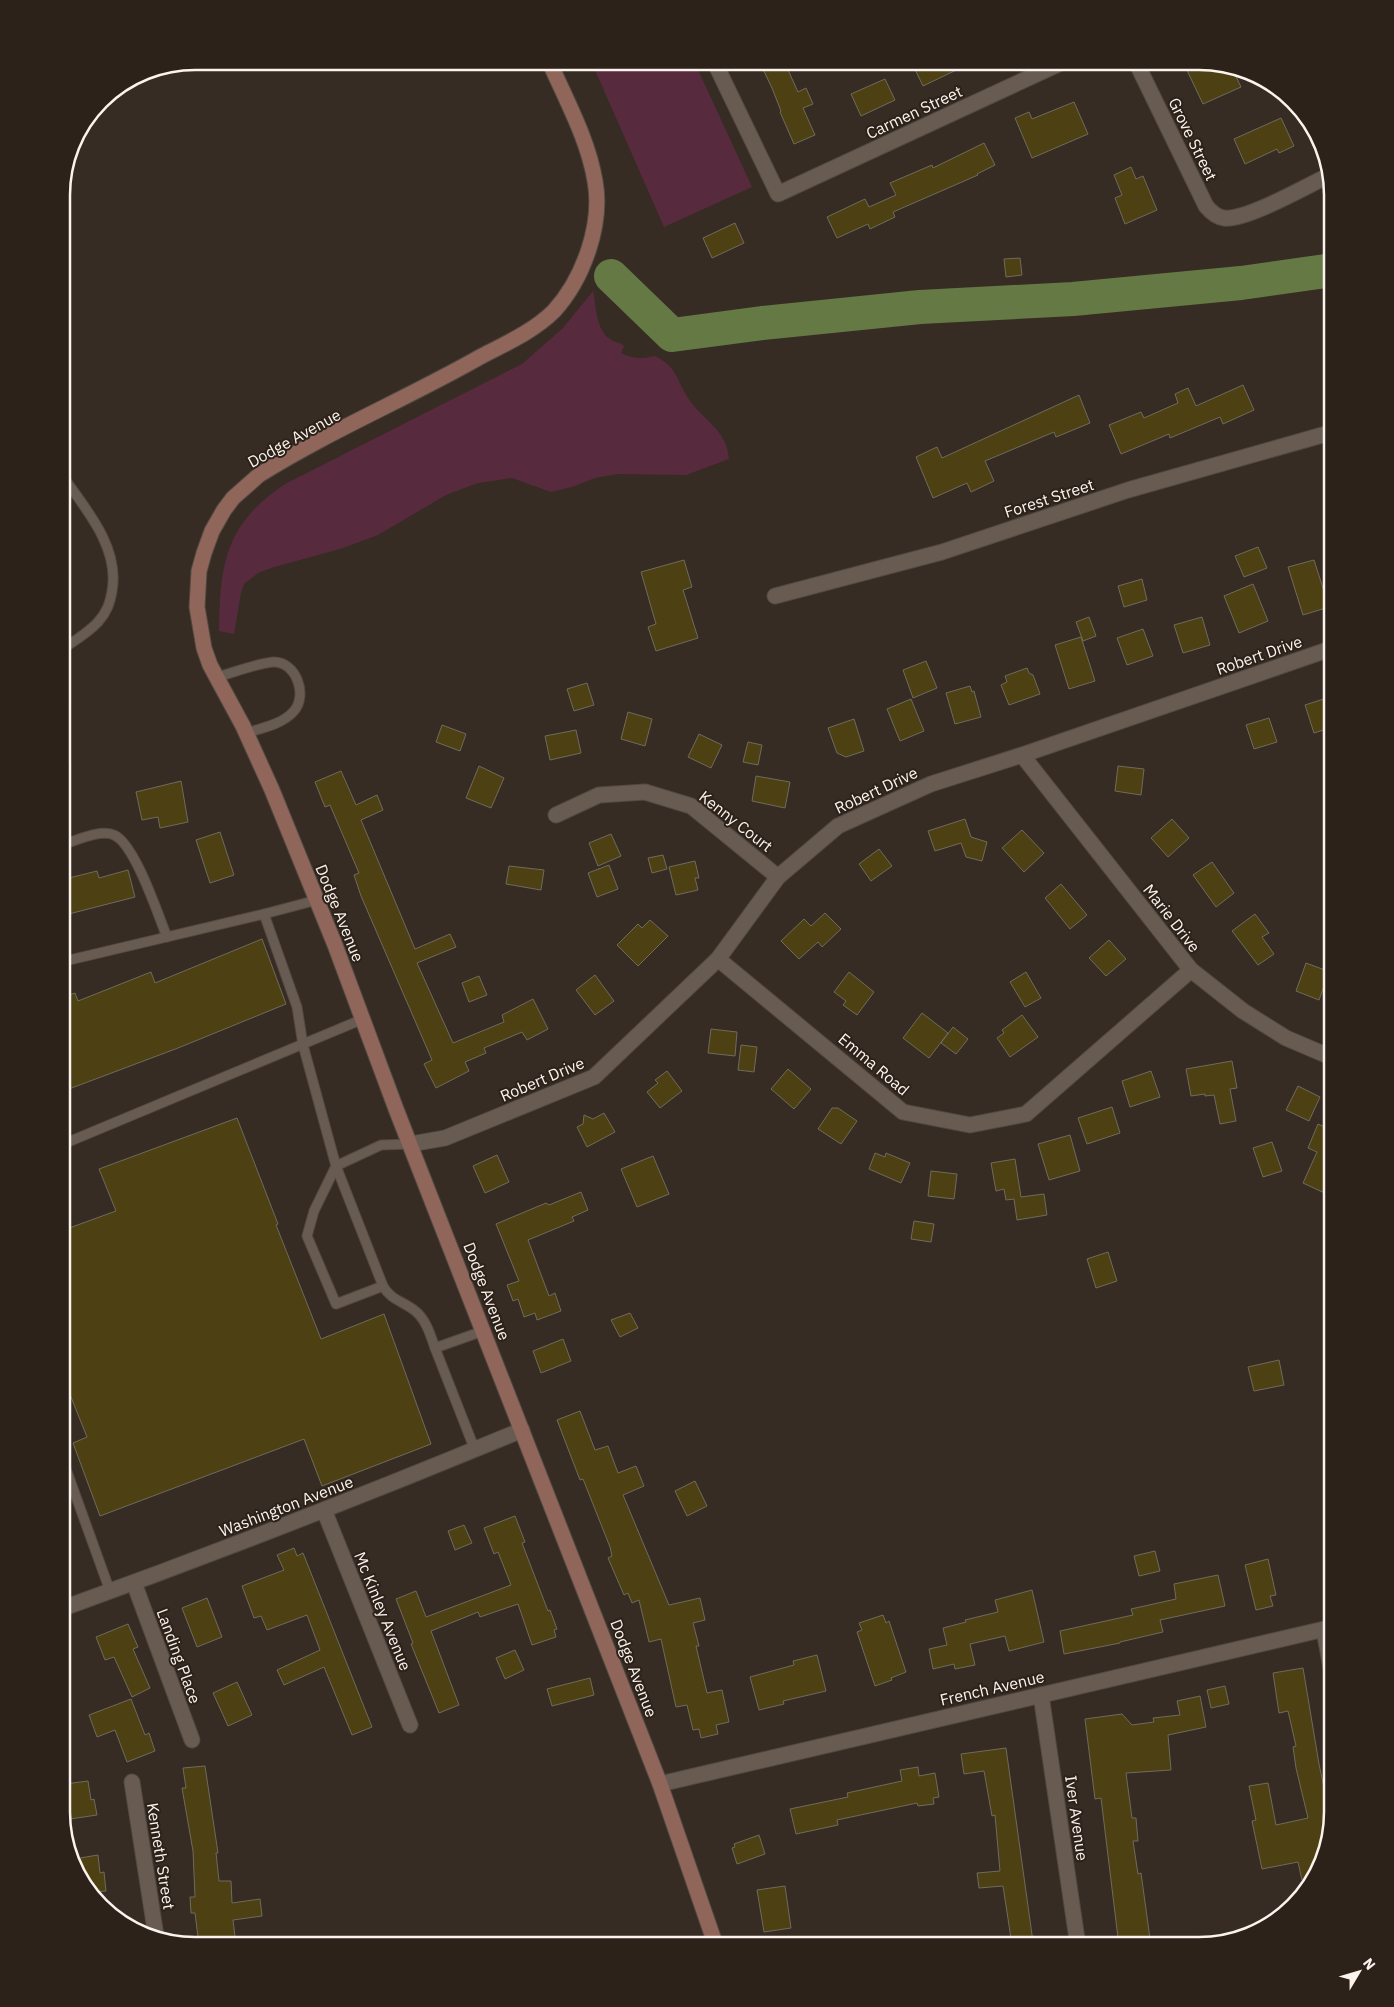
<svg xmlns="http://www.w3.org/2000/svg" width="1394" height="2007" font-family="'IBM Plex Sans',sans-serif">
	<style>
		.green { fill: #582a3d }
		.lines { fill: none; stroke-linecap: round; stroke-linejoin: round }
		.river { stroke: #657944; stroke-width: 34 }
		.building { fill: #4d4013; stroke: #6f6b5d }
		.lane-casing { stroke: #524a42; stroke-width: 11 }
		.street-casing { stroke: #524a42; stroke-width: 17 }
		.secondary-casing { stroke: #524a42; stroke-width: 17 }
		.lane { stroke: #685c52; stroke-width: 9 }
		.street { stroke: #685c52; stroke-width: 15 }
		.secondary { stroke: #90665b; stroke-width: 15 }
		.labels { text-anchor: middle; dominant-baseline: central; stroke-width: 4; stroke-linejoin: round; paint-order: stroke }
		.street-label { font-size: 16px; fill: #fbf3ee; stroke: #2c221a }
		.rim { fill: none; stroke: #fbf3ee; stroke-width: 2.5 }
	</style>
	<rect width="100%" height="100%" fill="#362c23"/>
	<g class="green">
		<path d="M591 61H694L752 187 664 227Z"/>
		<path d="M593 291C596 306 596 330 610 339 615 343 620 342 624 346L621 353C633 359 642 359 655 356 677 367 676 379 688 398 702 420 727 429 729 459L686 475 617 474 595 478 572 487 551 492 512 478 478 483 446 495 378 535 340 549 274 567 258 573 244 584 241 593 234 634 219 631C220 564 225 524 285 484L522 364 563 328Z"/>
	</g>
	<g class="lines">
		<path class="river" d="M611 276 672 335 762 323 920 307 1073 299 1241 283 1333 270"/>
	</g>
	<g class="building">
		<path d="M759 61H784L798 92 806 88 813 104 803 108 815 135 794 144 780 112 781 111 772 88Z"/>
		<path d="M911 61H975L923 86Z"/>
		<path d="M1183 62H1207L1233 70 1241 87 1203 104Z"/>
		<path d="M885 79 895 100 861 116 851 94Z"/>
		<path d="M1074 102 1088 134 1032 158 1015 118 1029 112 1032 119Z"/>
		<path d="M1281 118 1294 146 1279 153 1277 149 1245 164 1234 139Z"/>
		<path d="M984 143 995 165 977 174 978 175 893 212 895 217 870 229 868 224 837 238 827 217 865 199 869 207 896 195 890 183 932 165 933 168Z"/>
		<path d="M1131 167 1136 179 1143 176 1157 210 1125 224 1115 198 1122 195 1114 175Z"/>
		<path d="M735 223 744 243 712 258 703 238Z"/>
		<path d="M1020 258 1022 275 1006 277 1004 259Z"/>
		<path d="M1243 385 1254 410 1223 424 1220 417 1170 438 1169 434 1121 454 1109 425 1141 412 1144 418 1178 403 1175 394 1188 388 1196 406Z"/>
		<path d="M1079 395 1090 423 1056 437 1054 432 985 461 994 481 971 492 967 483 933 498 916 457 937 447 942 458Z"/>
		<path d="M1258 547 1267 568 1244 577 1235 556Z"/>
		<path d="M684 560 692 587 683 590 698 638 656 651 648 627 656 624 641 572Z"/>
		<path d="M1314 560 1329 607 1303 615 1288 567Z"/>
		<path d="M1142 579 1147 600 1124 607 1118 586Z"/>
		<path d="M1253 584 1268 621 1239 633 1224 596Z"/>
		<path d="M1089 617 1096 636 1083 641 1076 622Z"/>
		<path d="M1202 617 1210 645 1183 653 1174 625Z"/>
		<path d="M1143 629 1153 656 1127 665 1117 638Z"/>
		<path d="M1081 637 1095 681 1069 689 1055 645Z"/>
		<path d="M926 661 937 688 913 698 903 670Z"/>
		<path d="M1027 668 1029 673 1033 675 1040 694 1009 705 1001 685 1007 682 1005 676Z"/>
		<path d="M587 683 594 705 574 711 567 689Z"/>
		<path d="M970 686 972 692 974 691 981 717 955 724 946 693Z"/>
		<path d="M1333 696V727L1314 733 1305 705Z"/>
		<path d="M911 699 924 731 900 741 887 709Z"/>
		<path d="M628 712 652 719 645 746 621 739Z"/>
		<path d="M1269 718 1277 742 1254 749 1246 725Z"/>
		<path d="M854 719 864 751 846 757 837 753 828 728Z"/>
		<path d="M442 725 466 734 460 751 436 742Z"/>
		<path d="M576 730 581 753 550 760 545 736Z"/>
		<path d="M699 734 722 745 711 768 688 757Z"/>
		<path d="M748 742 762 745 758 765 743 762Z"/>
		<path d="M479 766 504 778 491 808 466 798Z"/>
		<path d="M1118 766 1144 769 1141 795 1115 791Z"/>
		<path d="M341 771 356 805 377 795 383 810 361 820 415 949 450 934 456 947 417 963 453 1043 504 1022 502 1015 533 999 548 1029 527 1040 522 1032 484 1048 486 1053 465 1062 469 1071 436 1088 424 1064 432 1060 361 896 354 875 359 873 330 805 325 807 315 782Z"/>
		<path d="M756 776 790 782 785 808 752 801Z"/>
		<path d="M181 781 188 822 160 828 158 817 142 820 136 792Z"/>
		<path d="M965 819 971 837 987 842 982 861 966 857 961 843 935 851 928 831Z"/>
		<path d="M1172 819 1189 838 1168 857 1151 838Z"/>
		<path d="M1022 830 1044 853 1024 872 1002 848Z"/>
		<path d="M220 832 234 875 210 883 196 840Z"/>
		<path d="M611 834 621 856 598 866 589 843Z"/>
		<path d="M879 849 892 866 871 881 859 864Z"/>
		<path d="M663 855 667 869 652 873 648 858Z"/>
		<path d="M695 861 699 878H695L698 890 676 895 669 867Z"/>
		<path d="M1212 862 1234 893 1216 907 1193 875Z"/>
		<path d="M609 865 618 889 597 897 588 873Z"/>
		<path d="M509 866 544 870 541 890 506 884Z"/>
		<path d="M128 870 135 897 61 916V880L97 871 99 878Z"/>
		<path d="M1061 884 1087 915 1070 929 1045 898Z"/>
		<path d="M825 913 841 929 822 947 818 942 799 959 781 941 804 919 811 926Z"/>
		<path d="M1255 914 1269 933 1262 937 1274 954 1258 965 1232 931Z"/>
		<path d="M650 920 668 936 638 966 617 945 638 924 642 928Z"/>
		<path d="M262 939 286 1004 178 1048 61 1092V998L75 993 78 1001 151 972 155 983Z"/>
		<path d="M1109 940 1126 959 1106 976 1089 958Z"/>
		<path d="M1306 963 1333 973V989L1324 986 1319 1000 1296 991Z"/>
		<path d="M849 972 874 992 857 1015 843 1005 846 1001 834 992Z"/>
		<path d="M1026 972 1041 998 1025 1007 1010 982Z"/>
		<path d="M595 975 614 1001 595 1015 576 990Z"/>
		<path d="M479 976 487 995 469 1002 462 983Z"/>
		<path d="M922 1013 948 1033 929 1058 903 1038Z"/>
		<path d="M1022 1015 1038 1037 1010 1057 997 1038 1004 1033 1002 1030Z"/>
		<path d="M953 1027 968 1039 956 1054 941 1043Z"/>
		<path d="M711 1029 737 1032 735 1056 708 1053Z"/>
		<path d="M741 1045 757 1047 754 1072 738 1070Z"/>
		<path d="M1232 1061 1237 1088 1230 1089 1236 1121 1220 1124 1214 1095 1205 1096V1094L1191 1096 1186 1069Z"/>
		<path d="M788 1069 811 1089 794 1109 771 1089Z"/>
		<path d="M667 1071 682 1091 660 1108 647 1092 658 1083 655 1080Z"/>
		<path d="M1151 1071 1160 1097 1130 1107 1122 1081Z"/>
		<path d="M1298 1086 1320 1097 1309 1121 1286 1110Z"/>
		<path d="M1112 1107 1120 1133 1087 1144 1078 1118Z"/>
		<path d="M832 1108H838L857 1121 841 1144 818 1129Z"/>
		<path d="M604 1113 615 1132 587 1147 577 1127 583 1124 584 1115 593 1119Z"/>
		<path d="M1333 1115V1188L1329 1195 1303 1183 1317 1152 1308 1148 1318 1124 1327 1128Z"/>
		<path d="M237 1118 278 1224 276 1225 321 1339 384 1314 431 1444 322 1486 304 1439 100 1516 73 1443 87 1437 61 1372V1231L116 1211 99 1169Z"/>
		<path d="M1070 1135 1080 1171 1049 1180 1038 1144Z"/>
		<path d="M1272 1142 1282 1171 1263 1177 1253 1148Z"/>
		<path d="M875 1153 885 1157 886 1153 910 1163 901 1183 869 1169Z"/>
		<path d="M497 1155 509 1182 485 1193 473 1166Z"/>
		<path d="M653 1156 669 1194 637 1207 621 1169Z"/>
		<path d="M1015 1159 1021 1197 1044 1194 1047 1215 1017 1220 1014 1199 1006 1200 1004 1189 996 1191 991 1163Z"/>
		<path d="M931 1171 957 1174 954 1199 928 1196Z"/>
		<path d="M581 1192 588 1210 572 1217 574 1221 528 1240 549 1296 555 1293 561 1311 537 1320 535 1313 524 1317 518 1299 513 1301 507 1285 519 1281 496 1224 546 1203 549 1205Z"/>
		<path d="M914 1221 934 1224 931 1242 911 1239Z"/>
		<path d="M1108 1252 1117 1281 1096 1288 1087 1259Z"/>
		<path d="M630 1313 638 1328 620 1337 611 1320Z"/>
		<path d="M563 1339 571 1361 541 1373 533 1351Z"/>
		<path d="M1279 1360 1284 1385 1254 1391 1248 1367Z"/>
		<path d="M580 1411 595 1450 608 1446 618 1473 636 1466 644 1486 623 1495 669 1605 700 1598 705 1620 693 1623 699 1646H696L707 1693 722 1690 729 1722 716 1725 718 1734 701 1738 699 1729 693 1730 687 1705 676 1707 661 1639 649 1642 639 1600 632 1603 628 1593 624 1595 608 1558 612 1556 610 1547 583 1479 580 1480 557 1420Z"/>
		<path d="M695 1481 707 1506 687 1516 675 1491Z"/>
		<path d="M515 1516 525 1542 522 1543 548 1611 550 1610 557 1629 554 1630 556 1637 532 1645 518 1604 480 1617 478 1612 431 1631 459 1705 439 1713 411 1644 413 1643 396 1599 416 1591 426 1617 511 1585 498 1552 494 1554 484 1528Z"/>
		<path d="M464 1525 472 1543 455 1550 448 1531Z"/>
		<path d="M294 1548 297 1556 303 1553 372 1727 352 1735 324 1667 284 1685 277 1670 320 1650 307 1615 267 1630 261 1616 254 1618 242 1586 284 1570 277 1555Z"/>
		<path d="M1155 1551 1160 1571 1139 1576 1134 1556Z"/>
		<path d="M1268 1559 1276 1595 1270 1596 1273 1606 1256 1610 1245 1565Z"/>
		<path d="M1218 1575 1225 1606 1160 1620 1163 1632 1120 1642V1643L1064 1654 1060 1631 1133 1615 1131 1609 1176 1599 1174 1584Z"/>
		<path d="M1032 1590 1044 1642 1009 1651 1005 1636 970 1644 975 1665 955 1669 954 1664 933 1669 929 1649 947 1645 943 1628 966 1622 965 1620 998 1612 995 1600Z"/>
		<path d="M207 1598 222 1637 197 1647 182 1608Z"/>
		<path d="M883 1615 886 1623 889 1621 906 1672 891 1678 892 1680 875 1686 857 1632 862 1630 859 1623Z"/>
		<path d="M128 1624 138 1647 133 1649 150 1688 132 1697 114 1657 105 1660 96 1637Z"/>
		<path d="M515 1650 524 1670 505 1679 496 1658Z"/>
		<path d="M817 1655 826 1691 783 1701 784 1704 759 1710 750 1677 794 1665 793 1661Z"/>
		<path d="M1303 1668 1319 1764 1331 1820 1315 1877 1302 1880 1298 1862 1262 1869 1252 1821 1256 1820 1249 1786 1268 1783 1276 1825 1308 1818 1296 1768 1293 1747 1296 1746 1288 1711 1279 1713 1273 1673Z"/>
		<path d="M590 1678 594 1695 552 1706 547 1689Z"/>
		<path d="M237 1682 252 1715 228 1726 213 1693Z"/>
		<path d="M1225 1686 1229 1704 1211 1708 1207 1690Z"/>
		<path d="M1200 1696 1206 1727 1168 1735 1171 1770 1126 1773 1132 1818H1136L1138 1841H1133L1138 1874 1141 1873 1151 1946H1119L1101 1798 1095 1799 1085 1719 1122 1714 1132 1725 1154 1722 1153 1718 1180 1715 1177 1701Z"/>
		<path d="M131 1699 145 1735 149 1733 155 1751 127 1762 115 1730 97 1737 89 1715Z"/>
		<path d="M1006 1748 1033 1942 1012 1945 1003 1886 979 1888 977 1873 1000 1871 995 1815 992 1816 984 1771 964 1774 961 1754Z"/>
		<path d="M205 1766 218 1853H216L219 1881H231L232 1903 260 1899 262 1916 233 1920 236 1945H199L195 1913H191L190 1897H195L193 1851 182 1788H186L183 1768Z"/>
		<path d="M918 1767 919 1776 935 1773 939 1797 933 1798 934 1804 918 1806 917 1803 837 1820 838 1825 796 1834 790 1809 848 1797 847 1793 902 1781 900 1770Z"/>
		<path d="M88 1781 91 1800 94 1799 97 1815 70 1819 65 1784Z"/>
		<path d="M759 1835 765 1854 737 1864 732 1848 735 1847 734 1844Z"/>
		<path d="M98 1855 100 1873 104 1872 106 1891 93 1892 79 1878 74 1859Z"/>
		<path d="M785 1886 791 1928 764 1932 757 1890Z"/>
	</g>
	<g class="lines">
		<g class="lane-casing">
			<g id="lane">
				<path d="M61 650C74 641 88 633 98 622 107 612 110 603 112 591 120 547 85 508 61 474"/>
				<path d="M217 677C232 673 258 663 273 662 296 661 308 695 294 711 283 724 262 728 246 733"/>
				<path d="M61 845C76 841 99 829 114 835 135 844 158 915 167 937"/>
				<path d="M317 900 264 914 297 1007 303 1045 336 1166 381 1145 411 1144"/>
				<path d="M61 962 264 914"/>
				<path d="M61 1145 363 1019"/>
				<path d="M336 1166 383 1286C390 1299 402 1301 414 1310 426 1319 430 1334 435 1348L483 1331"/>
				<path d="M336 1166 314 1211 307 1236 336 1304 383 1286"/>
				<path d="M435 1348 475 1450"/>
				<path d="M61 1455 110 1591"/>
			</g>
		</g>
		<g class="street-casing">
			<g id="street">
				<path d="M714 61 778 194 1065 61"/>
				<path d="M1136 62 1206 206C1211 212 1216 217 1224 218 1246 221 1306 186 1328 176"/>
				<path d="M775 596 942 552 1128 490 1333 432"/>
				<path d="M1022 755 1191 970 1243 1011 1286 1038 1333 1058"/>
				<path d="M556 815 599 795 645 792 691 806 778 877"/>
				<path d="M718 959 903 1112 970 1125 1026 1114 1191 970"/>
				<path d="M411 1144 445 1138 594 1077 718 959 778 877 838 826 931 784 1022 755 1333 648"/>
				<path d="M324 1510 410 1725"/>
				<path d="M134 1583 192 1740"/>
				<path d="M61 1609C216 1553 370 1493 522 1430"/>
				<path d="M1324 1630 1333 1679"/>
				<path d="M1041 1695 1078 1946"/>
				<path d="M132 1782 156 1936"/>
				<path d="M660 1784 1333 1627"/>
			</g>
		</g>
		<g class="secondary-casing">
			<path id="secondary" d="M549 61C566 100 588 139 595 181 603 225 583 279 554 311 534 331 505 344 480 357 408 398 329 431 259 475L233 498 224 510 212 531 204 553 199 571 197 607 204 648 210 665 243 726 272 790 335 945 396 1109 660 1784 716 1946"/>
		</g>
		<use href="#lane" class="lane"/>
		<use href="#street" class="street"/>
		<use href="#secondary" class="secondary"/>
	</g>
	<g class="labels">
		<g class="street-label">
			<text transform="translate(914 112) rotate(-25)">Carmen Street</text>
			<text transform="translate(1193 139) rotate(64)">Grove Street</text>
			<text transform="translate(294 438) rotate(-29)">Dodge Avenue</text>
			<text transform="translate(1049 498) rotate(-18)">Forest Street</text>
			<text transform="translate(1259 655) rotate(-19)">Robert Drive</text>
			<text transform="translate(876 790) rotate(-25)">Robert Drive</text>
			<text transform="translate(736 821) rotate(38)">Kenny Court</text>
			<text transform="translate(340 913) rotate(68)">Dodge Avenue</text>
			<text transform="translate(1172 918) rotate(52)">Marie Drive</text>
			<text transform="translate(874 1064) rotate(40)">Emma Road</text>
			<text transform="translate(542 1079) rotate(-23)">Robert Drive</text>
			<text transform="translate(487 1291) rotate(69)">Dodge Avenue</text>
			<text transform="translate(286 1506) rotate(-21)">Washington Avenue</text>
			<text transform="translate(383 1611) rotate(68)">Mc Kinley Avenue</text>
			<text transform="translate(179 1656) rotate(70)">Landing Place</text>
			<text transform="translate(634 1668) rotate(69)">Dodge Avenue</text>
			<text transform="translate(992 1688) rotate(-13)">French Avenue</text>
			<text transform="translate(1077 1818) rotate(82)">Iver Avenue</text>
			<text transform="translate(161 1856) rotate(81)">Kenneth Street</text>
		</g>
	</g>
	<path d="M0 0H1394V2007H0ZM195 70H1199A125 125 0 0 1 1324 195V1812A125 125 0 0 1 1199 1937H195A125 125 0 0 1 70 1812V195A125 125 0 0 1 195 70Z" fill="#2c221a" fill-rule="evenodd"/>
	<path class="rim" d="M195 70H1199A125 125 0 0 1 1324 195V1812A125 125 0 0 1 1199 1937H195A125 125 0 0 1 70 1812V195A125 125 0 0 1 195 70Z"/>
	<g transform="translate(1359 1972) rotate(52)" stroke="#2c221a" stroke-width="4" paint-order="stroke">
	<path d="M0-4L9 19L0 12L-9 19Z" fill="#fbf3ee"/>
	<text y="-8" font-size="14" font-weight="bold" text-anchor="middle" fill="#fbf3ee">N</text>
	</g>
</svg>
